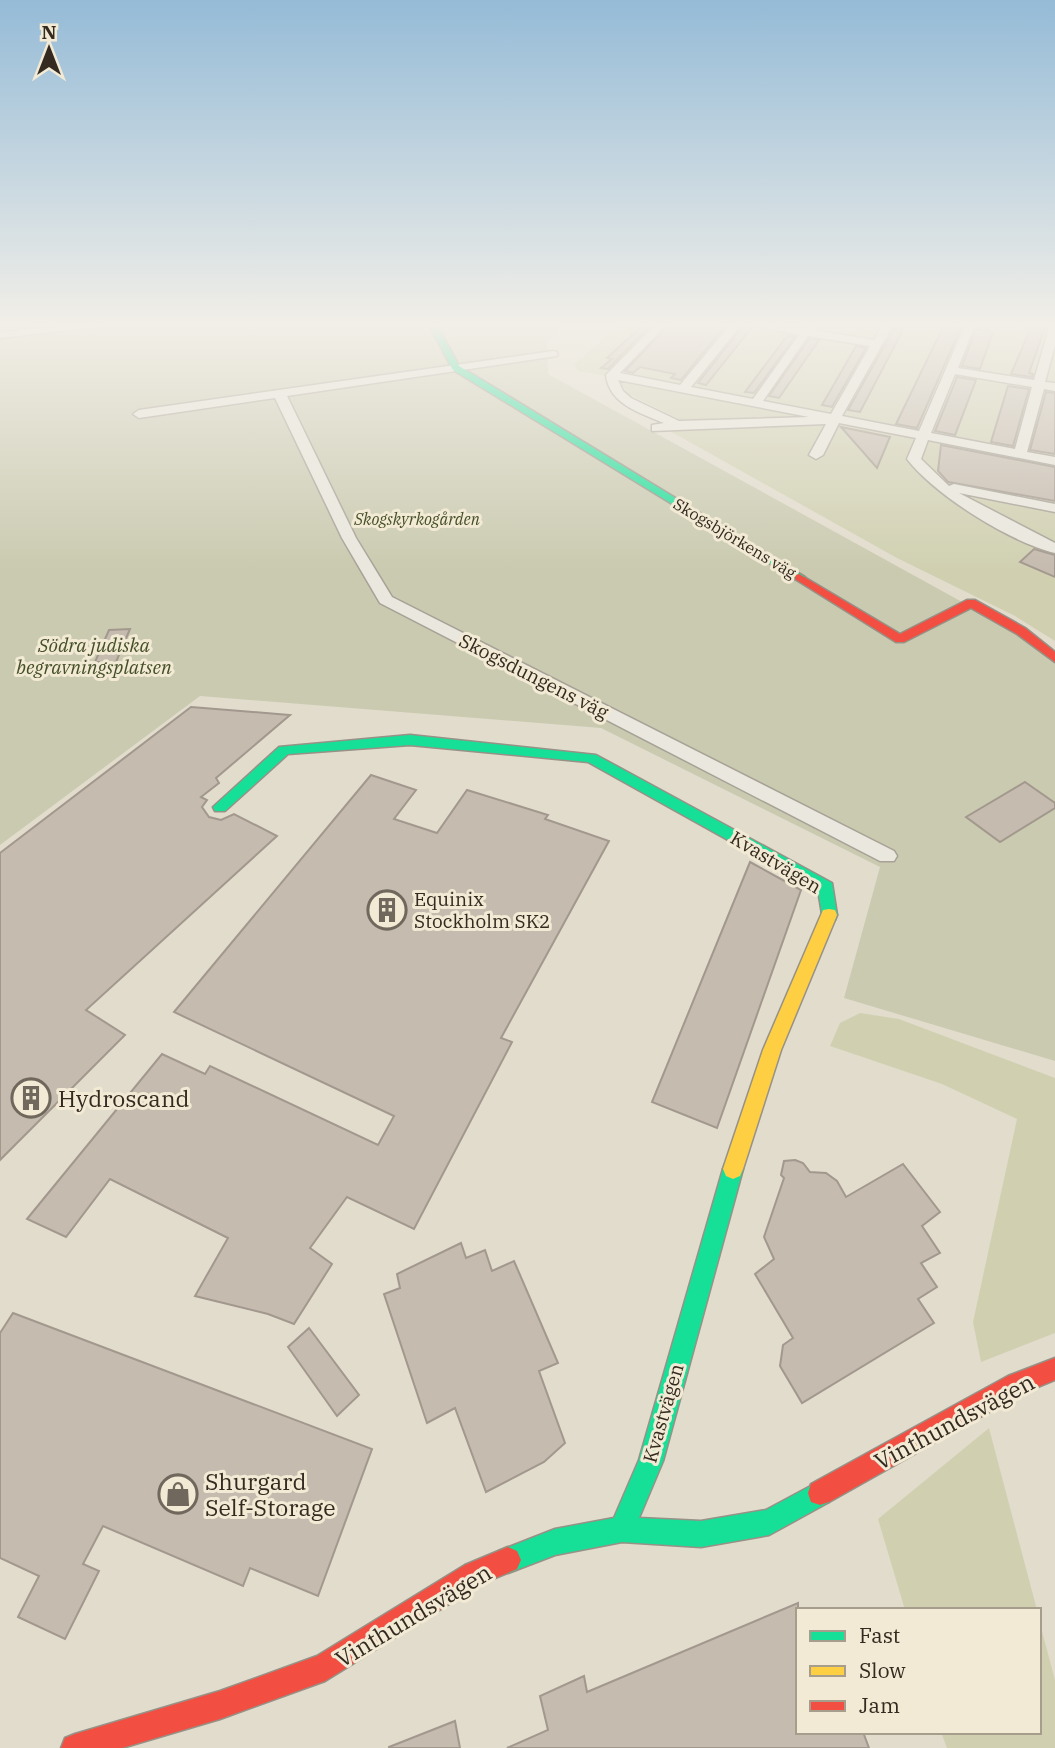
<svg xmlns="http://www.w3.org/2000/svg" width="1055" height="1748" font-family="'IBM Plex Serif',serif">
	<style>
		.green { fill: #d0d0b1 }
		.cemetery { fill: #cacab0 }
		.building { fill: #c5bbae; stroke: #a2988d; stroke-width: 2 }
		.lines { fill: none; stroke-linecap: round; stroke-linejoin: round }
		.street-casing { stroke: #a7a196; stroke-width: 3 }
		.fast-casing { stroke: #979186; stroke-width: 3 }
		.slow-casing { stroke: #979186; stroke-width: 3 }
		.jam-casing { stroke: #979186; stroke-width: 3 }
		.street { fill: #eae7de; fill-rule: evenodd }
		.fast { fill: #16e098; fill-rule: evenodd }
		.slow { fill: #ffcf43; fill-rule: evenodd }
		.jam { fill: #f24e42; fill-rule: evenodd }
		.labels { text-anchor: middle; dominant-baseline: central; stroke-width: 6; stroke-linejoin: round; paint-order: stroke }
		.far-park-label { font-size: 16px; font-style: italic; fill: #444f28; stroke: #f2ead4 }
		.far-street-label { font-size: 16px; fill: #342a20; stroke: #f2ead4 }
		.park-label { font-size: 19px; font-style: italic; fill: #444f28; stroke: #f2ead4 }
		.street-label { font-size: 19px; fill: #342a20; stroke: #f2ead4 }
		.poi-label { font-size: 19px; fill: #342a20; stroke: #f2ead4; text-anchor: start }
		.near-poi-label { font-size: 23px; fill: #342a20; stroke: #f2ead4; text-anchor: start }
		.near-street-label { font-size: 23px; fill: #342a20; stroke: #f2ead4 }
	</style>
	<rect width="100%" height="100%" fill="#e2dccd"/>
	<g class="green">
		<path d="M619 325H1055V641L1015 616 897 558 668 430 683 428 679 419 628 394 619 383 605 376 578 371 574 364Z"/>
		<path d="M860 1013 899 1019 1055 1078V1333L981 1362 973 1322 1017 1119 942 1084 830 1046 840 1023Z"/>
		<path d="M989 1428 1037 1610H905L878 1519Z"/>
		<path d="M1039 1620 1055 1680V1748H947L941 1732H1039Z"/>
	</g>
	<path class="cemetery" d="M0 325H563L547 340 548 374 1055 653V1061L844 998 880 867 601 728 200 696 0 845Z"/>
	<g class="building">
		<path d="M643 325H651L608 369 601 368 612 359 607 358Z"/>
		<path d="M669 325H726L681 380 671 378 675 374 640 367 633 373 625 371Z"/>
		<path d="M744 325 752 327 706 385 698 383Z"/>
		<path d="M944 325 961 327 917 428 896 424Z"/>
		<path d="M1032 325H1046L1029 373 1033 374 1032 377 1011 374Z"/>
		<path d="M894 329 902 330 901 334 860 412 848 410Z"/>
		<path d="M976 329 993 332 980 369 962 366Z"/>
		<path d="M787 336 795 337 754 393 745 392Z"/>
		<path d="M809 339 819 340 779 398 769 396Z"/>
		<path d="M856 346 866 348 832 407 822 405Z"/>
		<path d="M957 377 976 380 955 435 935 431Z"/>
		<path d="M1008 386 1029 389 1013 446 991 442Z"/>
		<path d="M1046 392 1055 393V454L1030 450Z"/>
		<path d="M841 427 890 437 877 468Z"/>
		<path d="M941 445 1055 467V501L948 482 938 471Z"/>
		<path d="M1034 549 1055 555V577L1020 562Z"/>
		<path d="M130 629 116 662H95L109 630Z"/>
		<path d="M191 707 290 715 216 778 219 783 201 797 207 800 202 807 209 817 221 820 234 814 277 836 86 1010 125 1035 0 1160V853Z"/>
		<path d="M371 775 416 790 394 819 437 833 467 790 548 815 545 819 609 841 501 1038 512 1042 414 1229 347 1197 310 1248 332 1264 294 1324 268 1314 195 1296 228 1238 110 1179 66 1237 27 1219 162 1054 205 1074 210 1066 378 1145 394 1116 174 1012Z"/>
		<path d="M1025 782 1055 803V808L1000 842 966 817Z"/>
		<path d="M750 862 801 890 717 1128 652 1102Z"/>
		<path d="M795 1160 803 1163 810 1172 826 1173 837 1181 846 1197 903 1164 940 1212 922 1226 940 1253 921 1263 937 1287 918 1299 934 1323 802 1403 780 1366 783 1345 793 1338 755 1274 774 1259 764 1237 784 1178 781 1175 784 1161Z"/>
		<path d="M461 1243 466 1258 485 1250 492 1271 514 1261 558 1363 539 1371 565 1443 544 1462 486 1492 455 1408 427 1423 384 1294 400 1288 397 1274Z"/>
		<path d="M13 1313 372 1449 318 1596 250 1568 243 1586 103 1526 83 1564 99 1571 65 1639 18 1617 39 1576 0 1558V1333Z"/>
		<path d="M309 1328 359 1395 337 1416 288 1347Z"/>
		<path d="M798 1603V1732H863L869 1748H507L548 1730 540 1696 584 1676 587 1692Z"/>
		<path d="M455 1721 460 1748H389V1747Z"/>
	</g>
	<g class="lines">
		<g class="street-casing">
			<g id="street">
				<path d="M73 325H114L0 338V332Z"/>
				<path d="M655 325H666L620 373 680 385 730 325H741L691 387 753 399 799 335 754 325 803 329 806 325H816L813 330 874 340 883 325H893L842 416 919 431 965 325H975L958 368 1034 380 1050 325H1055V345L1045 382 1055 383V391L1044 389 1027 452 1055 457V465L928 440 921 459 949 486 954 484 1055 504V512L959 493 1055 543V553C1010 542 936 496 907 459L916 438 839 423 823 455 816 459 809 455 826 424 652 431V425L664 423C640 413 609 404 606 375ZM808 336 870 346 831 414 763 401ZM955 374 1032 387 1015 449 931 433ZM618 380 809 417 679 421 631 398 623 391Z"/>
				<path d="M553 351 557 352V356L287 396 356 538 392 597 894 851 897 856 894 861H880L380 603 342 538 275 398 139 418 133 414 139 410Z"/>
			</g>
		</g>
		<g class="fast-casing">
			<g id="fast">
				<path d="M429 325H437L459 366 805 577 795 579 453 370Z"/>
				<path d="M410 735 596 755 832 883 837 915 835 920H823L818 890 588 762 410 745 288 754 225 811H215L213 807 279 747Z"/>
				<path d="M733 1159 740 1162 743 1169 663 1461 639 1518 701 1521 766 1510 820 1481 829 1484 832 1493 829 1502 769 1535 701 1547 622 1542 555 1555 508 1573 499 1569 495 1560 499 1551 555 1529 614 1518 639 1460 723 1169 726 1162Z"/>
			</g>
		</g>
		<g class="slow-casing">
			<path id="slow" d="M829 909 835 910 837 915 781 1050 743 1169 740 1176 733 1179 726 1176 723 1169 763 1050 821 915 823 910Z"/>
		</g>
		<g class="jam-casing">
			<g id="jam">
				<path d="M799 574 900 634 967 600H975L1025 628 1055 652V662L1017 634 971 608 904 642H896L795 579V575Z"/>
				<path d="M1055 1358V1380L1023 1393 829 1502 820 1505 811 1502 808 1493 811 1484 1008 1376Z"/>
				<path d="M508 1547 517 1551 521 1560 517 1569 483 1583 325 1681 220 1719 122 1748H61L65 1738 75 1734 220 1691 317 1656 465 1565Z"/>
			</g>
		</g>
		<use href="#street" class="street"/>
		<use href="#fast" class="fast"/>
		<use href="#slow" class="slow"/>
		<use href="#jam" class="jam"/>
	</g>
	<linearGradient id="sky" x2="0" y2="1"><stop stop-color="#95bbd7"/><stop offset="0.57" stop-color="#f2efe8"/><stop offset="1" stop-color="#f2efe8" stop-opacity="0"/></linearGradient>
	<rect width="1055" height="570" fill="url(#sky)"/>
	<defs>
		<g id="building-ring" transform="scale(2.0125)"><circle r="9.5" fill="#f2ead4" stroke="#71685d" stroke-width="1.5"/><path d="M-4-6H4V6H1V3H-1V6H-4ZM-2.5-4.3h1.7v1.8h-1.7ZM.8-4.3h1.7v1.8H.8ZM-2.5-1h1.7V.8h-1.7ZM.8-1h1.7V.8H.8Z" fill="#71685d"/></g>
		<g id="shop-ring" transform="scale(2.0125)"><circle r="9.5" fill="#f2ead4" stroke="#71685d" stroke-width="1.5"/><path d="M-5-2.5h2.3a2.7 3.5 0 0 1 5.4 0H5L5.5 6h-11ZM-1.5-2.5h3a1.5 2.3 0 0 0-3 0Z" fill="#71685d"/></g>
	</defs>
	<g fill-rule="evenodd">
		<use href="#building-ring" x="387" y="910"/>
		<use href="#building-ring" x="31" y="1098"/>
		<use href="#shop-ring" x="178" y="1494"/>
	</g>
	<g class="labels">
		<g class="far-park-label">
			<text x="417" y="519">Skogskyrkogården</text>
		</g>
		<g class="far-street-label">
			<text transform="translate(735 538) rotate(31)">Skogsbjörkens väg</text>
		</g>
		<g class="park-label">
			<text x="94" y="645">Södra judiska<tspan x="94" dy="22">begravningsplatsen</tspan></text>
		</g>
		<g class="street-label">
			<text transform="translate(534 676) rotate(27)">Skogsdungens väg</text>
			<text transform="translate(776 862) rotate(31)">Kvastvägen</text>
			<text transform="translate(663 1413) rotate(-74)">Kvastvägen</text>
		</g>
		<g class="poi-label">
			<text x="414" y="899">Equinix<tspan x="414" dy="22">Stockholm SK2</tspan></text>
		</g>
		<g class="near-poi-label">
			<text x="58" y="1098">Hydroscand</text>
			<text x="205" y="1481">Shurgard<tspan x="205" dy="26">Self-Storage</tspan></text>
		</g>
		<g class="near-street-label">
			<text transform="translate(954 1421) rotate(-28)">Vinthundsvägen</text>
			<text transform="translate(413 1615) rotate(-31)">Vinthundsvägen</text>
		</g>
	</g>
	<rect x="796" y="1608" width="245" height="126" fill="#f2ead4" stroke="#a69d8c" stroke-width="2"/>
	<rect x="810" y="1631" width="35" height="10" fill="#16e098" stroke="#a69d8c" stroke-width="2"/>
	<text x="859" y="1643" font-size="21" fill="#342a20">Fast</text>
	<rect x="810" y="1666" width="35" height="10" fill="#ffcf43" stroke="#a69d8c" stroke-width="2"/>
	<text x="859" y="1678" font-size="21" fill="#342a20">Slow</text>
	<rect x="810" y="1701" width="35" height="10" fill="#f24e42" stroke="#a69d8c" stroke-width="2"/>
	<text x="859" y="1713" font-size="21" fill="#342a20">Jam</text>
	<g transform="translate(49 49)" stroke="#f2ead4" stroke-width="5" paint-order="stroke">
	<path d="M0-5L12 26L0 18L-12 26Z" fill="#342a20"/>
	<text y="-10" font-size="19" font-weight="bold" text-anchor="middle" fill="#342a20">N</text>
	</g>
</svg>
